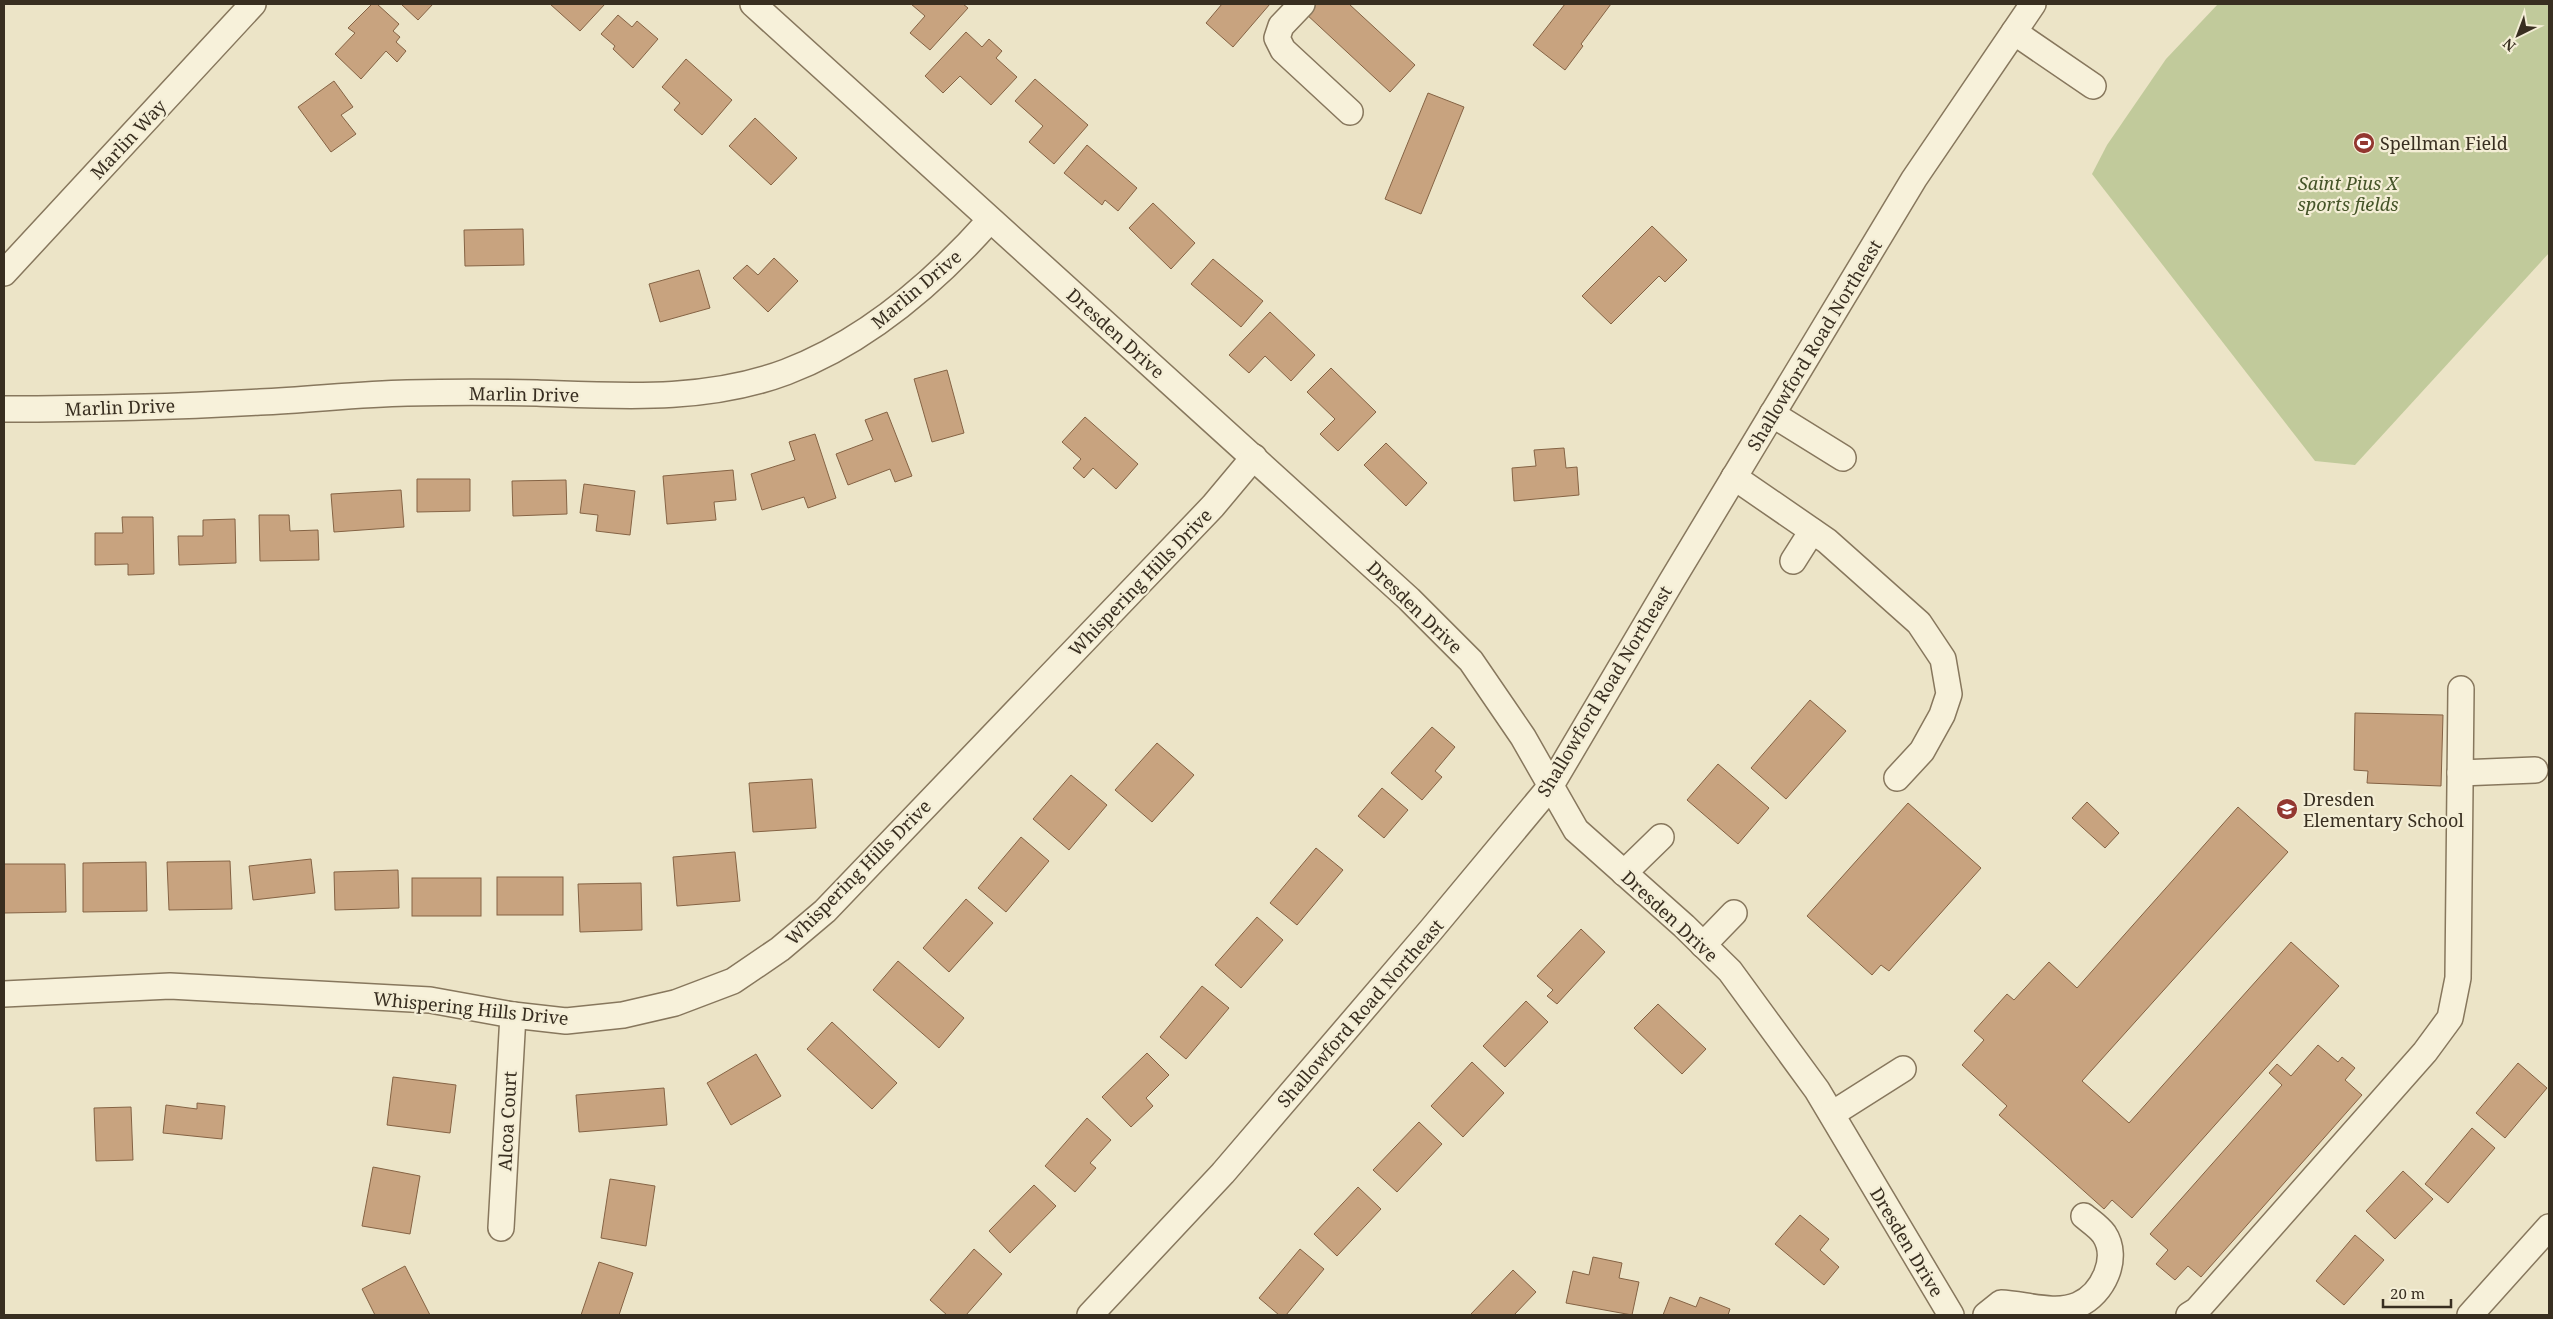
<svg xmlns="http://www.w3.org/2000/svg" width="2553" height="1319" font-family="'Noto Serif',serif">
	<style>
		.green { fill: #c1ca9b }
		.building { fill: #c8a37f; stroke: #856344 }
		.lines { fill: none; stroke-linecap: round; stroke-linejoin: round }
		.minor-casing { stroke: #87775d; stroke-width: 28 }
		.minor { stroke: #f7f1da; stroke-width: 25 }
		.labels { text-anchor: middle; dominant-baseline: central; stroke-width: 4.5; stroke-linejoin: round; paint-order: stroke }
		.street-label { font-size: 18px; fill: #382e20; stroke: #f4eed6 }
		.poi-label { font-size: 18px; fill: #382e20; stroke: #f4eed6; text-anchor: start }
		.park-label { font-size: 18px; font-style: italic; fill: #455428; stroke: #f4eed6 }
	</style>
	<rect width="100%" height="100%" fill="#ece4c7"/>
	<path class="green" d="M2218 4H2549V253L2355 465 2315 461 2092 174 2107 145 2166 59Z"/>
	<g class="building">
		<path d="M372 4H377L399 24 393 31 400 37 396 42 406 51 397 62 386 51 361 79 335 54 355 33 348 28Z"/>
		<path d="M401 4H433L418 20Z"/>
		<path d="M550 4H605L580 31Z"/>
		<path d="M911 4H963L968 8 930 50 910 33 925 16Z"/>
		<path d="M1222 4H1270L1233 47 1206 23Z"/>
		<path d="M1314 4H1349L1415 65 1390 92 1305 13Z"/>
		<path d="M1565 4H1611L1581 44 1583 46 1565 70 1533 45Z"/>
		<path d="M618 15 632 27 637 21 658 39 633 68 613 49 615 46 601 34Z"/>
		<path d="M966 32 982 47 989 39 1002 51 996 58 1017 77 991 105 960 76 943 93 925 76Z"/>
		<path d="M686 59 732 100 702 135 674 110 680 103 662 87Z"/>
		<path d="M1035 79 1088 125 1054 164 1029 142 1043 126 1015 101Z"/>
		<path d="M334 81 353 107 341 115 356 134 331 152 298 107Z"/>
		<path d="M1428 93 1464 107 1421 214 1385 199Z"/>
		<path d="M755 118 797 158 771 185 729 146Z"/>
		<path d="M1087 145 1137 188 1118 211 1105 200 1102 205 1064 173Z"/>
		<path d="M1153 203 1195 243 1171 269 1129 228Z"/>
		<path d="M1652 226 1687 260 1665 282 1659 276 1611 324 1582 296Z"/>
		<path d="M523 229 524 265 465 266 464 230Z"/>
		<path d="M774 258 798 281 768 312 733 278 747 265 758 275Z"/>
		<path d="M1213 259 1263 301 1241 327 1191 284Z"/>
		<path d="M699 270 710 308 660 322 649 284Z"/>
		<path d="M1270 312 1315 355 1291 381 1265 356 1249 373 1229 355Z"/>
		<path d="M1331 368 1376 412 1338 451 1320 434 1335 419 1307 392Z"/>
		<path d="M947 370 964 433 932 442 914 379Z"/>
		<path d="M887 412 912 476 895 482 890 469 848 485 836 454 873 440 865 420Z"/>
		<path d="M1085 417 1138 464 1116 489 1093 468 1084 478 1073 468 1081 459 1062 442Z"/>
		<path d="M815 434 836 498 808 508 804 497 762 510 751 474 795 460 789 442Z"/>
		<path d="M1386 443 1427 483 1406 506 1364 465Z"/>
		<path d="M1564 448 1566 468 1577 467 1579 495 1514 501 1512 468 1536 466 1534 450Z"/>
		<path d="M733 470 736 500 714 502 716 520 667 524 663 476Z"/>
		<path d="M417 479H470V511L417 512Z"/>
		<path d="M566 480 567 514 513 516 512 481Z"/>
		<path d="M584 484 635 491 630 535 596 531 598 515 580 513Z"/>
		<path d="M401 490 404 527 334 532 331 494Z"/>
		<path d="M259 515H289L290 531 318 530 319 560 260 561Z"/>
		<path d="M122 517H153L154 574 128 575V564L95 565V533H123Z"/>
		<path d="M235 519 236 563 179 565 178 536H203V520Z"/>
		<path d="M1810 700 1846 731 1786 799 1751 768Z"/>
		<path d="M2355 713 2443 715 2441 786 2367 783 2368 771 2354 770Z"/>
		<path d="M1432 727 1455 747 1435 771 1442 777 1422 800 1391 773Z"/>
		<path d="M1157 743 1194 775 1152 822 1115 790Z"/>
		<path d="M1718 764 1769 808 1738 844 1687 800Z"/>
		<path d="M1071 775 1107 805 1069 850 1033 819Z"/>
		<path d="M812 779 816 828 753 832 749 783Z"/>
		<path d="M1382 788 1408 810 1384 838 1358 816Z"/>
		<path d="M2087 802 2119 833 2105 848 2072 818Z"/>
		<path d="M1908 803 1981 868 1889 971 1881 965 1872 975 1807 916Z"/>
		<path d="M2238 807 2288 852 2082 1081 2129 1123 2291 942 2339 986 2132 1218 2112 1200 2104 1209 1999 1115 2007 1106 1962 1065 1984 1040 1974 1031 2007 994 2014 1000 2049 962 2077 988Z"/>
		<path d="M1021 837 1049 861 1006 912 978 888Z"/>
		<path d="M1316 848 1343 870 1297 925 1270 903Z"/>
		<path d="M735 852 740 901 677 906 673 857Z"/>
		<path d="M311 859 315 893 253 900 249 866Z"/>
		<path d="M230 861 232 909 169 910 167 862Z"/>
		<path d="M146 862 147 911 83 912V863Z"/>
		<path d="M4 864H65L66 912 4 913Z"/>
		<path d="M398 870 399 908 335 910 334 872Z"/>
		<rect x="497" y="877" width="66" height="38"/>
		<rect x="412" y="878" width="69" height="38"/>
		<path d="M641 883 642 930 580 932 578 884Z"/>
		<path d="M966 899 993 923 949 972 923 948Z"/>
		<path d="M1257 917 1283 940 1241 988 1215 965Z"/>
		<path d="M1581 929 1605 952 1557 1004 1547 996 1553 990 1537 976Z"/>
		<path d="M898 961 964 1018 939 1048 873 990Z"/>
		<path d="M1202 986 1229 1008 1186 1059 1160 1037Z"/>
		<path d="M1526 1001 1548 1022 1505 1067 1483 1046Z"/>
		<path d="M1658 1004 1706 1049 1682 1074 1634 1028Z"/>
		<path d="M832 1022 897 1083 872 1109 807 1049Z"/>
		<path d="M2318 1045 2338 1062 2342 1057 2355 1068 2345 1080 2362 1095 2201 1277 2188 1266 2175 1280 2156 1264 2168 1250 2150 1234 2282 1085 2269 1073 2277 1064 2291 1076Z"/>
		<path d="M1147 1053 1169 1075 1146 1098 1153 1106 1131 1127 1102 1097Z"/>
		<path d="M756 1054 781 1096 731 1125 707 1083Z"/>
		<path d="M1472 1062 1504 1093 1463 1137 1431 1106Z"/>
		<path d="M2518 1063 2547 1088 2505 1138 2476 1113Z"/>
		<path d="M393 1077 456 1085 450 1133 387 1125Z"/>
		<path d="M664 1088 667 1125 579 1132 576 1095Z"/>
		<path d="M197 1103 225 1106 222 1139 163 1133 166 1105 197 1109Z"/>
		<path d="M131 1107 133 1160 96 1161 94 1108Z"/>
		<path d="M1087 1118 1111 1140 1090 1163 1096 1168 1075 1192 1045 1166Z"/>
		<path d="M1419 1122 1442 1144 1397 1192 1373 1170Z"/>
		<path d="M2472 1128 2495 1148 2448 1203 2425 1184Z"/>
		<path d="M373 1167 420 1176 410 1234 362 1226Z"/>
		<path d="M2403 1171 2433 1199 2395 1239 2366 1211Z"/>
		<path d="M610 1179 655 1186 646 1246 601 1238Z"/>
		<path d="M1034 1185 1056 1206 1010 1253 989 1231Z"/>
		<path d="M1358 1187 1381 1209 1337 1256 1314 1234Z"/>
		<path d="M1800 1215 1829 1239 1820 1250 1839 1267 1824 1285 1775 1244Z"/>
		<path d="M2355 1235 2384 1260 2344 1305 2316 1281Z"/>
		<path d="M974 1249 1002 1274 966 1315H947L930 1300Z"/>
		<path d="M1300 1249 1324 1269 1286 1315H1279L1259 1298Z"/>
		<path d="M1593 1257 1622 1263 1619 1278 1639 1282 1632 1315 1566 1303 1573 1271 1589 1275Z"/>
		<path d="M599 1262 633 1273 619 1315H581Z"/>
		<path d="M405 1266 430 1315H375L362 1289Z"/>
		<path d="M1513 1270 1536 1292 1514 1315H1473L1471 1314Z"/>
		<path d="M1670 1297 1696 1307 1700 1297 1730 1309 1728 1315H1663Z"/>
	</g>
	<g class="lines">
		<g class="minor-casing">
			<g id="minor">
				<path d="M753 4 1409 599 1471 661 1523 737 1576 830 1684 926 1730 971 1817 1090 1951 1315"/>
				<path d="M1302 4 1281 26 1277 38 1283 50 1350 112"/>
				<path d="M2014 32 2093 86"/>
				<path d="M4 273 253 4"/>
				<path d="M4 409C89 409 175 407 260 402 309 400 358 394 407 393 450 392 494 392 537 393 621 396 706 402 786 372 865 342 934 283 990 220"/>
				<path d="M1772 414 1843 458"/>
				<path d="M1734 477 1827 541 1919 623 1943 659 1949 694 1942 715 1922 751 1897 778"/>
				<path d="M1793 561 1812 531"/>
				<path d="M2460 773 2535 770"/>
				<path d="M1624 873 1661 837"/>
				<path d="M1703 945 1734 913"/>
				<path d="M4 994 170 986 430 1000 513 1015 566 1021 623 1015 675 1003 733 981 780 949 825 911 1213 506 1254 457"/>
				<path d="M1832 1114 1903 1069"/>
				<path d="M501 1228 513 1015"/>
				<path d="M1090 1315 1223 1173 1431 930 1550 787 1671 582 1914 179 2033 4"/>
				<path d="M1986 1315 2001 1303C2025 1304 2055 1315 2078 1305 2103 1294 2120 1258 2104 1234 2099 1227 2090 1221 2084 1216"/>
				<path d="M2189 1315 2197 1310 2425 1052 2450 1018 2458 978 2461 689"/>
				<path d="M2470 1315 2549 1227"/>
			</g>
		</g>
		<use href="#minor" class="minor"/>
	</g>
	<defs>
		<g id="stadium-disc" transform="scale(1.125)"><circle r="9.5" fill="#933730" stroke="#f4eed6"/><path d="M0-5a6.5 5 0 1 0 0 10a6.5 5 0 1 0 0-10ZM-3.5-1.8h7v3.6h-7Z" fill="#fff"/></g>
		<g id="school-disc" transform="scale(1.125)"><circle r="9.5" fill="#933730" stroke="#f4eed6"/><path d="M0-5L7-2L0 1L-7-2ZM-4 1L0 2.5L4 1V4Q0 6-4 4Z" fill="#fff"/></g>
	</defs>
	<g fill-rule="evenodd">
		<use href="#stadium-disc" x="2364" y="143"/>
		<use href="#school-disc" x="2287" y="809"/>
	</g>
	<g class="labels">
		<g class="street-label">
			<text transform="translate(128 139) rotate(-47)">Marlin Way</text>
			<text transform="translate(916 289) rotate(-40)">Marlin Drive</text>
			<text transform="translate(1116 333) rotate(42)">Dresden Drive</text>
			<text transform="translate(1814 345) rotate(-59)">Shallowford Road Northeast</text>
			<text transform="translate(524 394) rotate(1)">Marlin Drive</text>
			<text transform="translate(120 407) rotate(-2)">Marlin Drive</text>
			<text transform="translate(1140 582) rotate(-46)">Whispering Hills Drive</text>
			<text transform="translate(1415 607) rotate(44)">Dresden Drive</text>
			<text transform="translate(1604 691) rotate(-59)">Shallowford Road Northeast</text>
			<text transform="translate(858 872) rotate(-45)">Whispering Hills Drive</text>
			<text transform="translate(1670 916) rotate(43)">Dresden Drive</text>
			<text transform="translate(471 1008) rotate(6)">Whispering Hills Drive</text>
			<text transform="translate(1360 1013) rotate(-49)">Shallowford Road Northeast</text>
			<text transform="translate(507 1121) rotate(-87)">Alcoa Court</text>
			<text transform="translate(1907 1242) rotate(59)">Dresden Drive</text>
		</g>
		<g class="poi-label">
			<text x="2380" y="143">Spellman Field</text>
			<text x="2303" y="799">Dresden<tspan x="2303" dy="21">Elementary School</tspan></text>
		</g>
		<g class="park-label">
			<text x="2348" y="183">Saint Pius X<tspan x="2348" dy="21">sports fields</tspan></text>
		</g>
	</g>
	<rect width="2553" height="1319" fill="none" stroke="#382e20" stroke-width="10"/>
	<g transform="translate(2518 35) rotate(222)" stroke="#f4eed6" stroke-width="4" paint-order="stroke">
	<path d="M0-4L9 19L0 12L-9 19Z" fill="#382e20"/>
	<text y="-8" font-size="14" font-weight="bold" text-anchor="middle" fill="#382e20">N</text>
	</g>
	<path d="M2383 1299v8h68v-8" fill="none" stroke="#382e20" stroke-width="2.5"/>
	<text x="2390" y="1299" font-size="15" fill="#382e20" stroke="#f4eed6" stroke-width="4" paint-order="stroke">20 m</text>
</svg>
